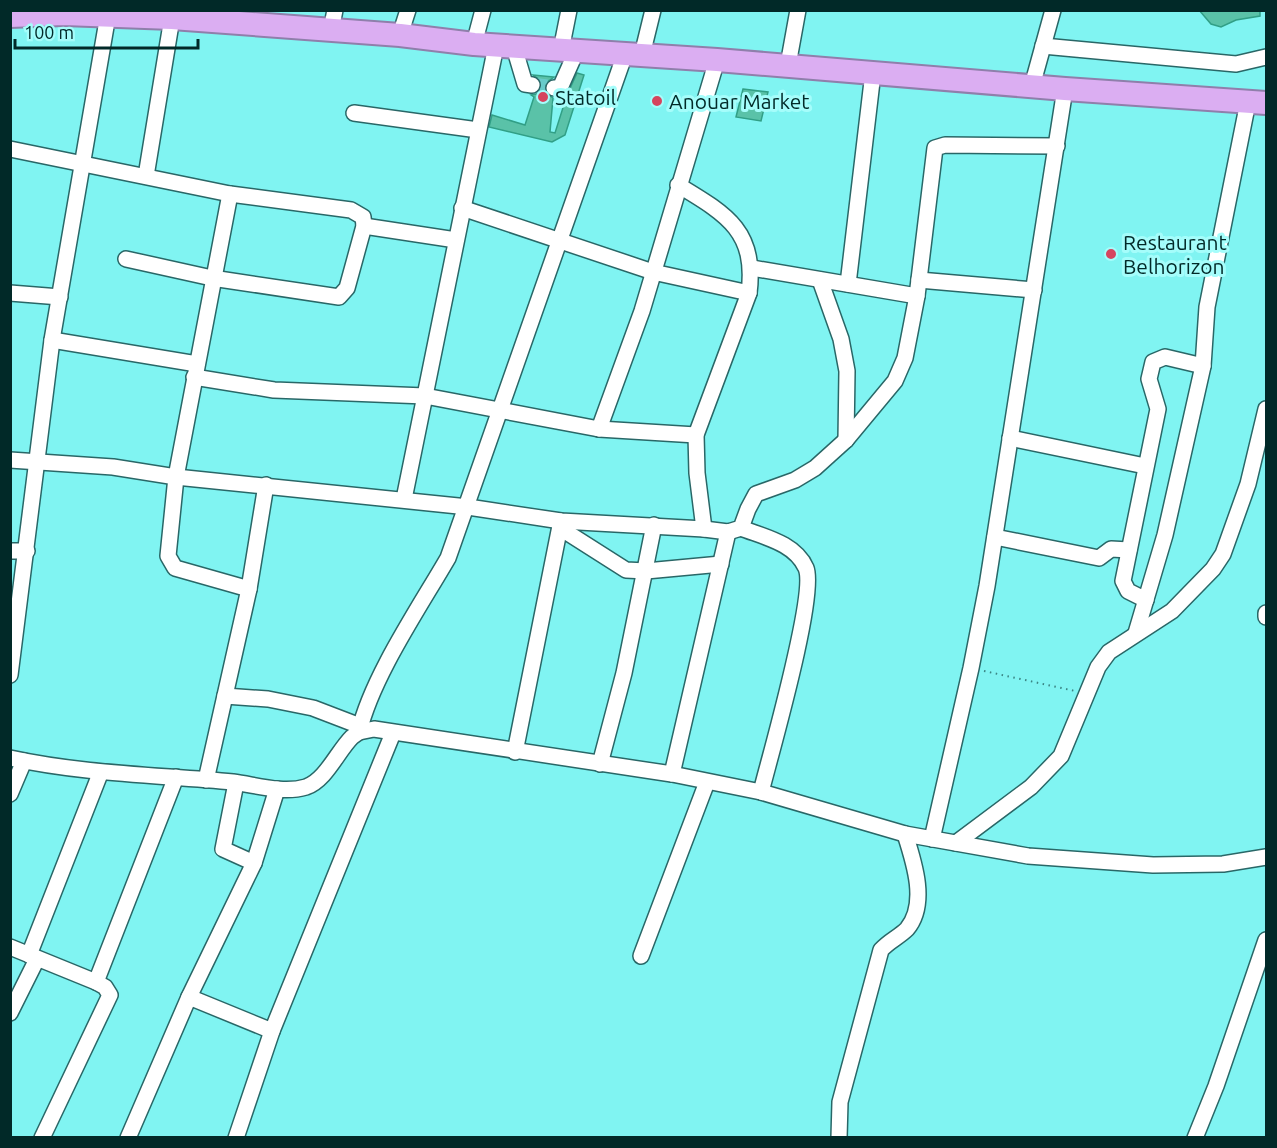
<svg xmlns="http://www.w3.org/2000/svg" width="1277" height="1148" font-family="Ubuntu,sans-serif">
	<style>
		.building { fill: #5ac2a8; stroke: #319f86; stroke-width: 1.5 }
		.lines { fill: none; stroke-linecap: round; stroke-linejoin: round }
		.minor-tunnel { stroke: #67cbca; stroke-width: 15; stroke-dasharray: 15 8; stroke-linecap: butt }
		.minor-casing { stroke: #296767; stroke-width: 18 }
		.highway-casing { stroke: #8f7fab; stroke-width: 26 }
		.path { stroke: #3b8584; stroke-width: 2; stroke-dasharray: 1.5 4.5; stroke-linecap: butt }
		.minor { stroke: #fff; stroke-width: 15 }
		.highway { stroke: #dbaef2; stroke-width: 22 }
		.poi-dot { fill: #d5445e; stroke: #a5fdfb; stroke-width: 2 }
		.labels { text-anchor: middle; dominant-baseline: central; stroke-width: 6; stroke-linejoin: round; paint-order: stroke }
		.poi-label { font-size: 21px; fill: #012928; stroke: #a5fdfb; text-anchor: start }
	</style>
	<rect width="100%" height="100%" fill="#80f4f2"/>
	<g class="building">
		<path d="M1199 10H1260V16L1236 20 1221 27 1211 24Z"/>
		<path d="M577 73 584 75 565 135 552 142 489 127 492 115 525 125 534 97 531 95 536 94 542 87 541 81 533 75 554 77 546 83 544 89 546 93 553 98 550 132 555 133 567 95Z"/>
		<path d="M743 89 768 92 761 121 736 117Z"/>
	</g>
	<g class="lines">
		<path class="minor-tunnel" d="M532 85 554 88"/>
		<g class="minor-casing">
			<g id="minor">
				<path d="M331 30 335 10"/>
				<path d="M400 35 408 10"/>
				<path d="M474 44 483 10"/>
				<path d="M1043 46 1236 64 1266 57"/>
				<path d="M514 47 525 84 532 85"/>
				<path d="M561 50 569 10"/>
				<path d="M642 55 653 10"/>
				<path d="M788 65 798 10"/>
				<path d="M1032 86 1053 10"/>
				<path d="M554 88H560L576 52"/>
				<path d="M354 113 478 130"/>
				<path d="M10 149 230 194 351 210 363 217 364 226 347 288 339 297 212 278 126 259"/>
				<path d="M146 176 172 18"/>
				<path d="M678 185C726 214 757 231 749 293L696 435 697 473 704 529"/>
				<path d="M230 194 176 477 168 556 175 568 249 589"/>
				<path d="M462 208 653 272 749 293"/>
				<path d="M364 226 456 240"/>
				<path d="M752 268 917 296"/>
				<path d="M820 280 841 339 847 371 846 440"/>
				<path d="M919 280 1034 290"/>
				<path d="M848 284 873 73"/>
				<path d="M10 293 60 297"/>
				<path d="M52 340 197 364"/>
				<path d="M194 377 274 390 425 396 599 429 696 435"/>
				<path d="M599 429 642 311 717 60"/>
				<path d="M1010 438 1145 466"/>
				<path d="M10 460 113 467 176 477 468 507 561 521 704 529 728 532 741 528 748 509 756 494 795 480 815 468 846 440 895 381 905 358 917 296 935 148 945 145 1057 146"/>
				<path d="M404 499 496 46"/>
				<path d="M560 528 626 570 646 571 721 564"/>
				<path d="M741 528C764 537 795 543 806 568 817 594 770 756 761 792"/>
				<path d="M995 537 1099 558 1111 549 1129 550"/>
				<path d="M10 551H27"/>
				<path d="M1146 600 1128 591 1123 581 1158 409 1149 379 1153 362 1165 357 1203 366"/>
				<path d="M1266 613V617"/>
				<path d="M1136 633 1165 535 1203 366 1207 307 1248 102"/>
				<path d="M10 675 52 340 108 15"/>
				<path d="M225 696 268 699 313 708 360 726"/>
				<path d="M359 732C372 677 419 608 448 558L625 54"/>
				<path d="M515 752 561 521"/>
				<path d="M10 758C84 774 158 775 233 782 256 785 283 794 306 787 326 780 337 752 352 737L359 732 374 729 672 774 761 792 905 834 1028 856 1153 865 1223 864 1266 857"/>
				<path d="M600 764 624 673 654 525"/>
				<path d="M672 774 728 532"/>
				<path d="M206 780 249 589 266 485"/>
				<path d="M236 783 223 849 254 863"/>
				<path d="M10 794 24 761"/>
				<path d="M932 839 971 668 987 586 1065 89"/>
				<path d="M956 843 1031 787 1061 756 1098 667 1109 652 1172 611 1213 569 1223 554 1248 484 1266 409"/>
				<path d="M10 947 96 982 105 987 110 995 42 1138"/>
				<path d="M29 955 100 774"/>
				<path d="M641 956 707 782"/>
				<path d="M96 982 176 777"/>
				<path d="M189 997 272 1031 393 733"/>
				<path d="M10 1013 37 959"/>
				<path d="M128 1138 189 997 254 863 277 789"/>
				<path d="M236 1138 272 1031"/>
				<path d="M839 1138 840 1102 881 950C889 941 899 937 907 929 928 904 914 862 905 834"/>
				<path d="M1195 1138 1216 1086 1266 940"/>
			</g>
		</g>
		<g class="highway-casing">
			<path id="highway" d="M10 16 64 14 172 18 400 35 474 44 717 60 1065 89 1266 103"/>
		</g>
		<path class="path" d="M984 671 1075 691"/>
		<use href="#minor" class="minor"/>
		<use href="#highway" class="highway"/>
	</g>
	<g class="poi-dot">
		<circle cx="543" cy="97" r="6"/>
		<circle cx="657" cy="101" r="6"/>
		<circle cx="1111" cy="254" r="6"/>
	</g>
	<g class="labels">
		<g class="poi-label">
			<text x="555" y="97">Statoil</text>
			<text x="669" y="101">Anouar Market</text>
			<text x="1123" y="242">Restaurant<tspan x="1123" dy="24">Belhorizon</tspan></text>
		</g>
	</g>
	<rect width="1277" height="1148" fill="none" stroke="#012928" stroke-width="24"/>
	<path d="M15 39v9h183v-9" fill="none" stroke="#012928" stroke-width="3"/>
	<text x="24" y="39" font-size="18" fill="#012928" stroke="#a5fdfb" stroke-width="4.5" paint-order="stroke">100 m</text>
</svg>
